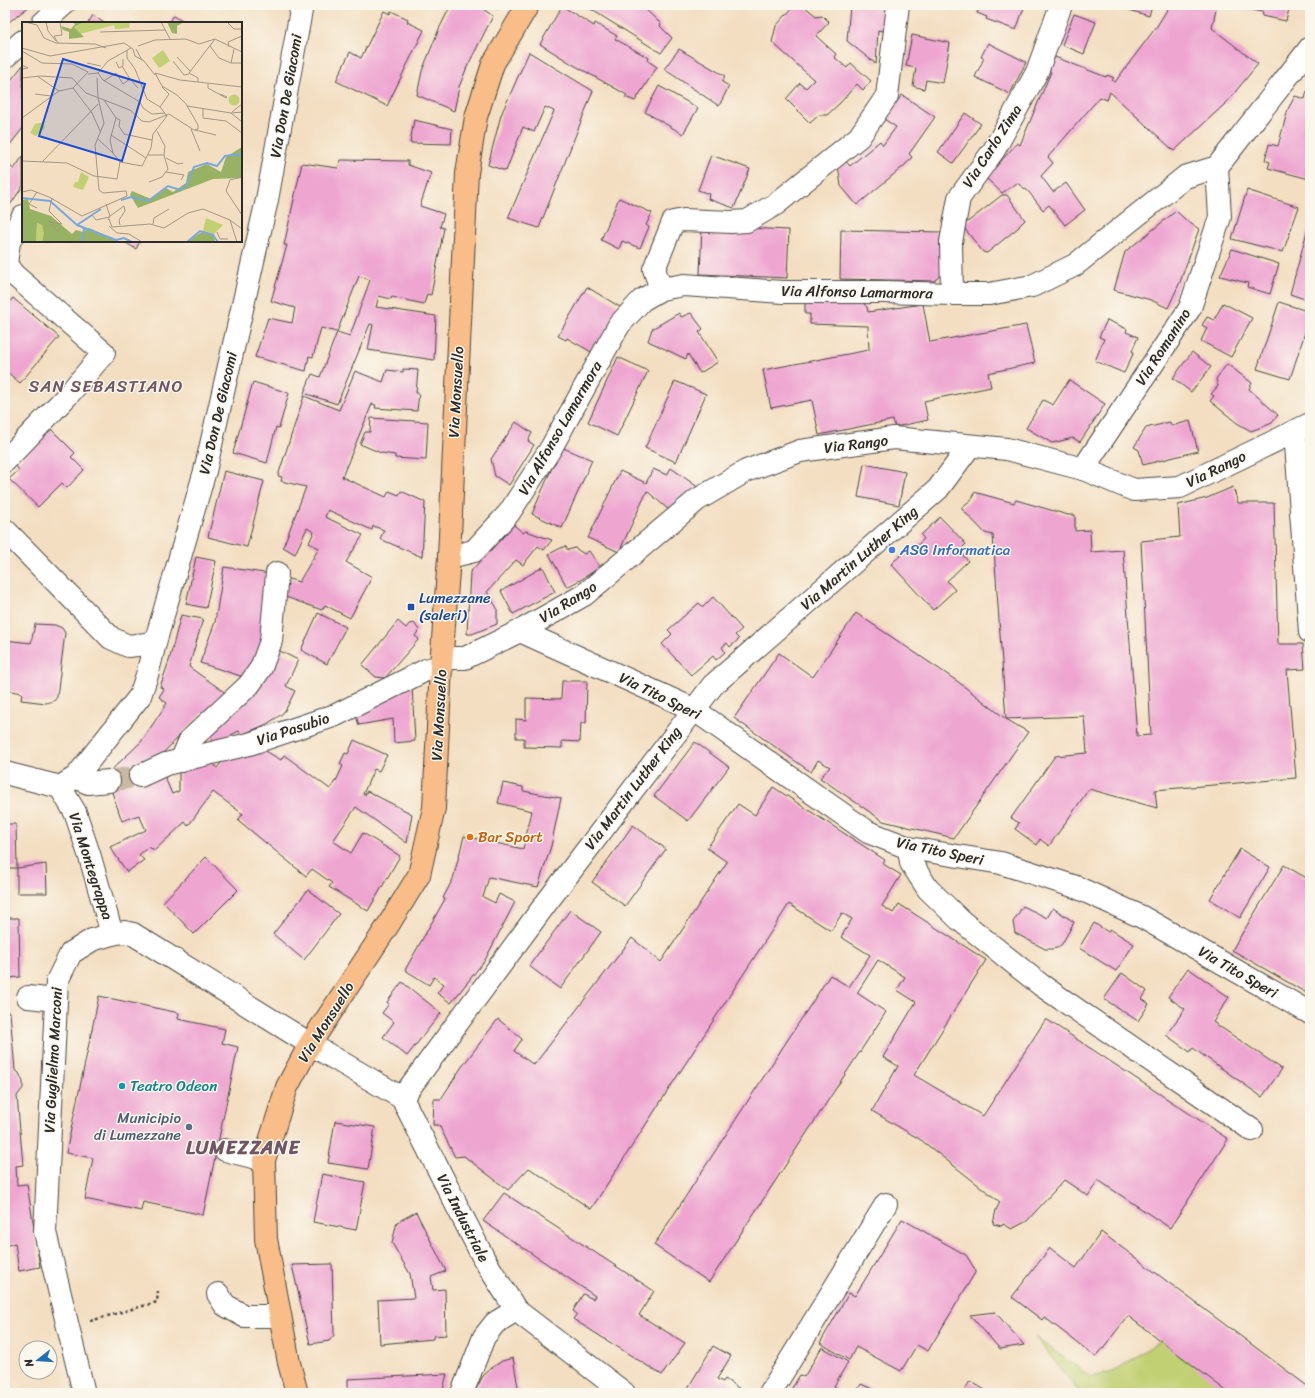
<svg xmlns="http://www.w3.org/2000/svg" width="1315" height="1398" font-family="Sriracha,sans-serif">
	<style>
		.green { fill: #c1d072; stroke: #767e4e }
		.building { fill: #eea6d1 }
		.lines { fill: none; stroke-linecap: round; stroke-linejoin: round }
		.minor-tunnel { stroke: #cbbaa3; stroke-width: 22; stroke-dasharray: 22 11; stroke-linecap: butt }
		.minor-casing { stroke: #494642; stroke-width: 24 }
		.major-casing { stroke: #494642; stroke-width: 24 }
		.path { stroke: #494642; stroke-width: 2.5; stroke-dasharray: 3 3; stroke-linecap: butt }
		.minor { stroke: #fff; stroke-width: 22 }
		.major { stroke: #f8bd88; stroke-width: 22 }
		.shop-dot { fill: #3f7fe0; stroke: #fbf7ec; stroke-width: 1.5 }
		.transit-dot { fill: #1a4fb4; stroke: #fbf7ec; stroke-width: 1.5 }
		.food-dot { fill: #e8710a; stroke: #fbf7ec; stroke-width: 1.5 }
		.culture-dot { fill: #0f9aa8; stroke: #fbf7ec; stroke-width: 1.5 }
		.service-dot { fill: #5c6f8a; stroke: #fbf7ec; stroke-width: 1.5 }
		.labels { text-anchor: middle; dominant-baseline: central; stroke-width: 3; stroke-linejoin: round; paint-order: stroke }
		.street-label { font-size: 15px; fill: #2b2b2b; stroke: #fbf7ec }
		.shop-label { font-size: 15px; fill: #366cbe; stroke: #fbf7ec; text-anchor: start }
		.transit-label { font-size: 15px; fill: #164399; stroke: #fbf7ec; text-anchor: start }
		.food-label { font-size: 15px; fill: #c56008; stroke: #fbf7ec; text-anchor: start }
		.culture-label { font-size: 15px; fill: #0d838f; stroke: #fbf7ec; text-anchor: start }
		.service-label { font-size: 15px; fill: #4e5e75; stroke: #fbf7ec; text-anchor: end }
		.quarter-label { font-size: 17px; letter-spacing: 1px; fill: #6f5665; stroke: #fbf7ec }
		.district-label { font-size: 19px; font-weight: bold; letter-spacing: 1px; fill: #6f5665; stroke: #fbf7ec }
		.inset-river { fill: none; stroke: #77a8e2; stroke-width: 2 }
		.inset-road { fill: none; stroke: #a39685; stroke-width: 1 }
		.view { fill: #1d4ed8; fill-opacity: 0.15; stroke: #1d4ed8; stroke-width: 2 }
		.inset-edge { fill: none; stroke: #2b2b2b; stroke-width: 2 }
	</style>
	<rect width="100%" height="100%" fill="#fbf7ec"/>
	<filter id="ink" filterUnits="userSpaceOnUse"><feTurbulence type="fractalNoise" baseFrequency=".025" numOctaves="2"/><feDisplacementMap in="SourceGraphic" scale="8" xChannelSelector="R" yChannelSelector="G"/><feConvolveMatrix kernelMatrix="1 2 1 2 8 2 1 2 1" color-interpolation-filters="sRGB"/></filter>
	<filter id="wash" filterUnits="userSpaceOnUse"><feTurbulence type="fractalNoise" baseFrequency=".012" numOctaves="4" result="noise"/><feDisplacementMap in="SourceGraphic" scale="16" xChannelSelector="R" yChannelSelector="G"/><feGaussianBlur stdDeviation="0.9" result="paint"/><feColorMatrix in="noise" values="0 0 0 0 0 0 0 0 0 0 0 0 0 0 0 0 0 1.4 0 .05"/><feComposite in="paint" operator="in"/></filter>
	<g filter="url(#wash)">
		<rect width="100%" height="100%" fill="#f3dec1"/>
		<path class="green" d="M1035 1337 1091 1377 1113 1372 1161 1340 1230 1393H1080Z"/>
		<g id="blocks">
			<g class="building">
				<path d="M5 5H31L5 25Z"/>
				<path d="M451 5H477L493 16 467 67 459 87 454 111 417 95 422 71 439 29Z"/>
				<path d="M584 5H641L661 24 660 26 672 38 661 53Z"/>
				<path d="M795 5H803L816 16 822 15 829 22 816 36 836 54 834 57 847 68 851 63 871 81 863 90 857 84 840 103 827 115H819L810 123 786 99 800 83 806 88 814 80 772 42 776 26Z"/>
				<path d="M850 5H887L885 31 878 30 876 64 847 41Z"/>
				<path d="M975 5H1025L1016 30 986 19 987 17 977 13 979 7Z"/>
				<path d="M1113 5H1152L1149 16Z"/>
				<path d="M1170 5H1217L1212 28 1258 64 1227 102 1174 151 1110 92 1107 100 1100 97 1048 157 1053 163 1041 176 1053 192 1066 183 1085 210 1065 225 1049 205 1043 210 1028 191 1017 183 1002 193 986 178 1017 143 1020 145 1051 72 1047 70 1055 57 1106 77 1107 75 1114 78 1112 80 1115 82 1157 26Z"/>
				<path d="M1248 5H1290L1286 21 1262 16 1263 12 1247 9Z"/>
				<path d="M562 6 594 26 595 23 617 36 615 39 649 58 648 61 657 67 635 101 625 97 627 95 572 64 540 44Z"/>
				<path d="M384 11 390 14 391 11 408 19 407 22 424 30 387 106 336 81 350 52 361 58Z"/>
				<path d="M1074 14 1096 22 1084 54 1062 45Z"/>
				<path d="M93 15 104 23H88Z"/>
				<path d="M174 15 187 23H169Z"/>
				<path d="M912 35 950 43 943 83 926 80 924 89 913 86 916 68 906 66Z"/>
				<path d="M988 43 1026 62 1010 94 975 77 984 58 981 57Z"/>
				<path d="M679 49 725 76 722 82 729 86 719 106 664 69Z"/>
				<path d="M529 52 593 91 539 228 508 218 554 111 545 107 534 132 523 127 506 171 488 165 501 115Z"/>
				<path d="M23 65V128L5 151V88Z"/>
				<path d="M659 86 698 108 683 134 645 112Z"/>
				<path d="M1307 91 1310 92 1309 179 1268 168 1270 162 1265 160 1269 144 1278 146 1288 109 1295 96 1305 99Z"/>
				<path d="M902 95 935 117 909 154 912 157 905 165 857 205 841 186 838 165 843 158 850 166 880 141 883 145 896 127 884 119Z"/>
				<path d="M965 113 981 124 953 163 938 152Z"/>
				<path d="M414 120 452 129 451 144 410 143Z"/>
				<path d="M711 155 750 169 734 208 708 199 709 194 698 190Z"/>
				<path d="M23 156V186L10 205 5 202V163L14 169Z"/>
				<path d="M341 160 408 161V165L431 173 420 206 444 214 440 227 444 228 431 295 427 294 424 304 392 297 391 299 379 296 376 307 436 316 434 360 368 350 373 325 370 324 337 404 304 393 312 374 320 377 337 332 350 336 370 280 359 276 337 332 321 328 313 357 309 356 306 371 255 357 268 318 292 323 295 308 271 301 287 245H284L302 163 338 168Z"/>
				<path d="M1247 190 1299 207 1283 252 1232 239Z"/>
				<path d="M1002 195H1007L1025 220 1019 226V227L987 253 983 252 965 229V224Z"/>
				<path d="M619 198 652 213 646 225 649 227 640 248 622 241 619 249 601 240Z"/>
				<path d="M1176 211 1187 221 1199 229 1180 282 1168 308 1151 300 1114 290 1125 252Z"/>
				<path d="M1309 224H1310V301L1290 294Z"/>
				<path d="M702 226 789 230 787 278 700 274Z"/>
				<path d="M841 230 941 232V275L934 281 840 279Z"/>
				<path d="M123 241H140L136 249Z"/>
				<path d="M1232 249 1279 264 1270 294 1247 287 1248 283 1220 276Z"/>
				<path d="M587 287 620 307 593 353 567 338 566 340 558 336Z"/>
				<path d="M13 298 59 337 20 383 5 370V308Z"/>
				<path d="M805 302 863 303 867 307 868 312 923 304 930 342 1026 325 1035 363 988 373 991 387 924 401 928 420 895 427 893 420 819 435 812 400 771 408 763 370 869 350 868 326 810 324V314H805Z"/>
				<path d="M1279 302 1310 312V317L1290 379 1257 369Z"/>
				<path d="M1223 303 1252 318 1231 357 1201 341 1207 328 1202 325 1207 317 1214 320Z"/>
				<path d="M679 313 681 317 691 313 703 329 699 332 718 362 700 373 688 354 686 359 648 341 652 329Z"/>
				<path d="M1107 320 1127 329 1126 332 1138 337 1132 351 1134 352 1124 373 1095 361 1104 339 1099 337Z"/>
				<path d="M1192 352 1211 367 1191 392 1173 378Z"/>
				<path d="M618 357 648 371 617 436 588 422Z"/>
				<path d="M1227 364 1252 383 1249 389 1278 415 1270 424 1251 431 1237 423 1210 401 1214 396 1211 394 1218 386 1216 379Z"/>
				<path d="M403 369 418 370 416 393H419L417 411 375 408 376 405 372 404 342 477 386 497 389 491 399 495 401 491 425 502 422 557 380 539 384 530 373 526 372 530 328 510 325 517 363 535 346 562 372 577 350 618 325 605 322 610 283 596 286 578 299 582 319 548 309 543 314 532 307 528 295 554 283 547 306 487 281 481 282 477 278 476 304 396 339 410 355 371 383 382 387 370 403 372Z"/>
				<path d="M1069 380 1105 404 1080 442 1073 438 1052 443 1026 428 1043 400 1053 405Z"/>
				<path d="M675 381 706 394 676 462 645 448Z"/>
				<path d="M253 382 289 393 279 428 276 427 267 463 233 453Z"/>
				<path d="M371 418 428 422 426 460 395 458V455L381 453 360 444 365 432H370Z"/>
				<path d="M1190 421 1198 451 1143 465 1139 450 1134 447 1146 428 1170 422 1171 426Z"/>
				<path d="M516 422 532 433 528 441 534 445 509 485 495 476 491 459Z"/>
				<path d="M51 429 75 453 71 457 84 470 67 488 62 483 38 507 9 479 19 470 15 465Z"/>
				<path d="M561 447 592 460 562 528 532 514Z"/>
				<path d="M864 464 905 472 899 505 858 497Z"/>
				<path d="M671 468 699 488 669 510 647 491 619 552 588 538 620 471 646 483 653 469 667 475Z"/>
				<path d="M224 471 264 481 247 547 208 537Z"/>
				<path d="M1233 487 1238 503H1274L1278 644H1303L1305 669 1287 670 1296 778 1155 790 1157 808 1089 789 1049 846 1040 839 1037 845 1015 829 1019 823 1011 818 1055 756 1087 753 1084 716 1006 719 1028 732 954 838 883 821 820 778 830 767 818 760 811 772 734 718 779 653 813 677 856 613 957 681 1006 719 993 535 985 533 961 508 973 498 974 492 1014 503 1016 500 1068 515H1075V531L1090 530 1091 552 1123 550 1137 736 1151 735 1141 541 1180 537 1178 505 1207 498Z"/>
				<path d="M940 517 966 544 959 551 968 561 947 581 955 590 933 610 891 564 911 546 913 549 924 539 921 535Z"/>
				<path d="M514 525 523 533 526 531 552 540 544 550 538 546 523 565 516 560 487 592 497 608V624L472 634H467L470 572Z"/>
				<path d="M565 546 568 550 575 548 584 554 589 551 600 567 582 579 567 587 549 554Z"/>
				<path d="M196 557 216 561 206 608 186 604Z"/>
				<path d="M224 567 271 574 261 646 247 678 200 663 215 622Z"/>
				<path d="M543 567 555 592 513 614 501 591Z"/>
				<path d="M713 597 742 629 735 635 739 639 730 647 727 643 722 647 725 652 716 660 713 656 691 675 662 644 672 634 668 630 699 603 703 607Z"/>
				<path d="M318 613 346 627 327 664 301 650Z"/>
				<path d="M181 615 203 619 189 667 230 696 208 716 203 712 159 757 163 773 172 794 179 791V769L211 761 217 768 224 759 264 750 281 760 284 755 330 789 335 781H336L343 766 340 764 345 753 348 754 354 740 387 755 379 771 374 769 363 794 365 795 367 791 412 814 407 843 356 807 333 841 351 853 363 833 400 856 368 911 329 887 332 883 312 869 306 876 238 820 243 814 213 792 188 826 185 822 155 850 148 847 139 855 144 860 127 872 110 847 146 830 139 815 122 821 106 775 141 742 167 703 159 697 164 689 160 687 169 661Z"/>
				<path d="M398 621 406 628 409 624 414 623 419 630 415 636 419 639 385 678 376 677 362 665Z"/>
				<path d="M35 624 55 625 62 628 65 633 57 697 54 701 46 703 21 700 22 693 5 690 7 668H5V640L31 643Z"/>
				<path d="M280 651 298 660 286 686 295 691 286 709 282 714 267 724 241 735 239 731 231 735V738L213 742 210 735 264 680Z"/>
				<path d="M562 681H587L586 723H581L580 742 562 741V748L524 747V738H516V719L526 720V698L561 699Z"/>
				<path d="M412 686 415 741 394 743 393 719 359 725 355 713Z"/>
				<path d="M695 742 729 767 688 821 654 796Z"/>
				<path d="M503 783 523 787V791L561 798 551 846 538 887 489 877 483 897 495 903 499 894 515 902 485 960 451 1003 437 993 444 984 434 977 429 985 405 970 445 899 443 898 453 879 464 836 523 849 532 811 498 803Z"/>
				<path d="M773 787 885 860 883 864 901 875 882 906 893 913 899 904 986 960 914 1075 983 1116 1046 1019 1228 1139 1170 1228 1098 1180 1088 1196 1064 1180 1027 1221 1012 1229 1003 1224 1002 1226 993 1224 996 1210 1000 1202 921 1140 872 1111 898 1066 883 1057 916 1002 897 990 905 977 878 960 857 993 886 1012 709 1282 654 1245 830 975 849 987 870 955 841 937 852 919 842 913 831 931 789 904 591 1209 529 1168 508 1190 464 1156 455 1157 439 1125H433L434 1099H441L461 1068 498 1019 522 1039 514 1051 534 1065 632 938 661 962 727 862 707 848 738 804 755 815Z"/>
				<path d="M5 824H16L17 868H5Z"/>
				<path d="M633 825 666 849 625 906 592 882Z"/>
				<path d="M1240 849 1270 867 1240 918 1210 899Z"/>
				<path d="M206 857 238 890 194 934 163 902Z"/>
				<path d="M46 864 47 893H17V868Z"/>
				<path d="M1284 865 1310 880V995L1232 950Z"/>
				<path d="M308 890 339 914 304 960 273 934Z"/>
				<path d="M1023 906 1047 918 1053 908 1074 922 1062 944 1057 948 1052 949H1045L1015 933 1013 922Z"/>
				<path d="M570 910 601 932 560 989 529 966Z"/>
				<path d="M5 918H19L20 977 5 978Z"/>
				<path d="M1094 923 1108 932 1110 929 1134 944 1116 971 1079 948Z"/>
				<path d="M1188 968 1229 997 1213 1022 1282 1069 1262 1097 1193 1048 1190 1052 1166 1035 1185 1009 1168 997Z"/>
				<path d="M1122 973 1147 991 1142 999 1149 1004 1138 1021 1104 999Z"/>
				<path d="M402 982 441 1013 407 1056 383 1037 394 1022 382 1013 389 1004 387 1002Z"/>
				<path d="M99 996 179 1013 178 1019 225 1029 222 1043 238 1047 203 1215 143 1202 141 1211 85 1199 93 1158 66 1153Z"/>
				<path d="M5 1012H10L15 1070 19 1073 23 1082V1088L17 1096 23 1165 16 1166 17 1185 27 1184 40 1267 19 1271 15 1243 5 1246Z"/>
				<path d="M335 1121 375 1127 368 1169 328 1163Z"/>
				<path d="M322 1174 365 1182 356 1230 313 1222Z"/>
				<path d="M504 1193 654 1291 639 1315 685 1343 662 1375 573 1319 577 1314 573 1311 583 1294 593 1299 595 1296 483 1221Z"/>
				<path d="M416 1212 446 1271 431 1277 433 1290 445 1289 446 1335 433 1336V1339L380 1344 378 1300 414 1298 410 1274 392 1243 397 1222Z"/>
				<path d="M902 1219 966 1255 976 1271 928 1351 917 1345 901 1371 856 1347 849 1360 820 1343 849 1293 855 1296Z"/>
				<path d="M1101 1232 1310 1388V1393H1229L1128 1316 1096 1357 1044 1317 1042 1320 1012 1297 1050 1248 1076 1268Z"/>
				<path d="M332 1264 334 1335 329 1341 310 1344 292 1265Z"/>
				<path d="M995 1312 1024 1345 1000 1349 970 1315Z"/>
				<path d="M713 1346 731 1356 717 1379 723 1382 725 1379 740 1389 738 1393H685Z"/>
				<path d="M822 1347 848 1362 834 1386 837 1388 833 1393H789L800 1375 804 1377Z"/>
				<path d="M513 1358 519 1393H474L483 1376 493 1367 502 1361Z"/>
				<path d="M447 1374 442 1393H348V1379Z"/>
				<path d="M970 1381 990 1393H963Z"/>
				<path d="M861 1384 881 1393H856Z"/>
			</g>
		</g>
	</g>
	<g filter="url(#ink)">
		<use href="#blocks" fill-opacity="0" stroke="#494642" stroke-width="1"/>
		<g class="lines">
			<path class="minor-tunnel" d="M109 781 140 776"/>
			<g class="minor-casing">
				<g id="minor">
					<path d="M43 23 63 5"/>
					<path d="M5 57 23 41"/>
					<path d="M661 289 654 269 673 222 684 220 731 222 747 221 776 204 859 137 887 96 898 5"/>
					<path d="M952 294 951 242 959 198 994 150 1037 72 1061 5"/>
					<path d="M1295 431 1310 632"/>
					<path d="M5 461 68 395 104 353 13 274 6 264 9 242 23 216"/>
					<path d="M1083 469 1190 308 1220 217 1217 167"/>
					<path d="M5 530 111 638 128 646 155 643"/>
					<path d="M449 557 474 551 509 513 551 448 619 325 642 300 661 289 684 285 783 292H884L952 294H989L1032 286 1075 265 1185 177 1217 167 1310 48"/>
					<path d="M520 631 693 709 868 832 909 848 1001 863 1076 887 1142 917 1310 1013"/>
					<path d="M442 658H465L520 631 584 595 697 500 746 471 800 451 894 438 1007 449 1083 469 1134 490 1180 487 1310 424"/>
					<path d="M181 761 190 740 249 685 261 668 271 641 277 573"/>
					<path d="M5 773 60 787 75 812 90 857 112 934"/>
					<path d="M140 776 166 764 249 744 336 715 426 670 441 666"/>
					<path d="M76 777 88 783 109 781"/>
					<path d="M60 787 76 777 140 696 147 675 155 643 205 471 267 200 302 5"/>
					<path d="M909 848 911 863 928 889 960 920 1041 985 1252 1130"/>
					<path d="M28 997 56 1000"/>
					<path d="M402 1098 547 902 713 685 938 489 970 446"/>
					<path d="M225 1150 264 1160"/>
					<path d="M218 1294 225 1305 244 1316H280"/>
					<path d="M84 1393 45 1232 57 981 71 953 92 940 112 934 124 932 133 934 310 1044 402 1098 484 1259 516 1310 624 1393"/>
					<path d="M462 1393 484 1337 495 1323 516 1310"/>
					<path d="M770 1393 886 1204"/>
				</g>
			</g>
			<g class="major-casing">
				<path id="major" d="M297 1393 289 1363 266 1239 264 1160 287 1087 310 1044 387 927 419 875 434 808 441 666 449 557 467 173 476 117 493 64 528 5"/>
			</g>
			<g class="path">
				<path d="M492 5 498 9"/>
				<path d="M90 1321 157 1302 158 1291"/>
			</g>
			<use href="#minor" class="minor"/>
			<use href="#major" class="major"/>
		</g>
	</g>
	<circle class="shop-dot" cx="892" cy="550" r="4"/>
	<rect class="transit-dot" x="407" y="603" width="8" height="8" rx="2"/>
	<circle class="food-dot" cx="470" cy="837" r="4"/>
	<circle class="culture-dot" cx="122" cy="1086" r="4"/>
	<circle class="service-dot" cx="189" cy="1127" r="4"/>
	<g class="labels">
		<g class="street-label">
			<text transform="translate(286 96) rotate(-80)">Via Don De Giacomi</text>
			<text transform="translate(992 146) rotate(-57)">Via Carlo Zima</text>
			<text transform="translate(857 292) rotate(1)">Via Alfonso Lamarmora</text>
			<text transform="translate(1163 347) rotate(-57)">Via Romanino</text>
			<text transform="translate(456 392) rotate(-87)">Via Monsuello</text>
			<text transform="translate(218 413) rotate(-77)">Via Don De Giacomi</text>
			<text transform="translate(560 428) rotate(-60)">Via Alfonso Lamarmora</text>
			<text transform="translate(856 444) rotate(-7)">Via Rango</text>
			<text transform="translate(1216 469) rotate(-26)">Via Rango</text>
			<text transform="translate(859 558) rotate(-41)">Via Martin Luther King</text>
			<text transform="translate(568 602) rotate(-32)">Via Rango</text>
			<text transform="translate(660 696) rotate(26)">Via Tito Speri</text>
			<text transform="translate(439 715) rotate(-87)">Via Monsuello</text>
			<text transform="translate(293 729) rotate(-18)">Via Pasubio</text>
			<text transform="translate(633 788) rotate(-53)">Via Martin Luther King</text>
			<text transform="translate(940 851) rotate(12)">Via Tito Speri</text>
			<text transform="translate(91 866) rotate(72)">Via Montegrappa</text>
			<text transform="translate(1238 972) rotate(30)">Via Tito Speri</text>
			<text transform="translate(326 1022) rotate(-58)">Via Monsuello</text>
			<text transform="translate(53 1060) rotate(-87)">Via Guglielmo Marconi</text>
			<text transform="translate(463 1218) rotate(63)">Via Industriale</text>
		</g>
		<g class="shop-label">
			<text x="900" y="550">ASG Informatica</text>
		</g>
		<g class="transit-label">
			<text x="419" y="598">Lumezzane<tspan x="419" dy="17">(saleri)</tspan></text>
		</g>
		<g class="food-label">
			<text x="478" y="837">Bar Sport</text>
		</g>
		<g class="culture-label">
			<text x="130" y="1086">Teatro Odeon</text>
		</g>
		<g class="service-label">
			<text x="181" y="1118">Municipio<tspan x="181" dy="17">di Lumezzane</tspan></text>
		</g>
		<g class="quarter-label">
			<text x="106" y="386">SAN SEBASTIANO</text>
		</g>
		<g class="district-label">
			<text x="243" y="1147">LUMEZZANE</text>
		</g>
	</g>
	<g transform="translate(22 22)">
		<rect width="220" height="220" fill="#f3dec1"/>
		<path d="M62 0H108L107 6 93 7 92 3 58 12 52 5ZM141 28 148 39 137 46 130 36ZM206.5 78a5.5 5.5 0 1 1 11 0a5.5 5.5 0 1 1-11 0ZM26 99 22 101 23 106 14 114 8 111 13 102ZM59 150 67 155 61 168 51 165 53 160H56ZM184 196 201 203 192 212 181 209ZM15 201 20 203 23 211 20 220H14Z" fill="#c1d072"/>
		<path d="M50 0H62L52 5 62 15 47 17V10L41 8 39 4 49 7 53 2ZM145 0H162L155 4V12L150 11ZM220 125V156L191 157 116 186 108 173 110 169 129 177 144 166 151 170 164 161 166 150 185 142 199 150 204 135ZM6 177 8 187 29 194 50 212 54 208 61 210 64 208 59 206H67L99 220H20L22 211 20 203 15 201 14 220H0V178ZM181 209 192 212 193 220H165Z" fill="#98b264"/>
		<path class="inset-river" d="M0 176 28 179 55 203 79 187M99 178 109 175 126 179 146 164 158 168 165 162 172 145 185 141 195 144 203 134 220 132M55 203 94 218 102 216 110 220M60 220 62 207M165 220 178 209 191 213 196 220"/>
		<path class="inset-road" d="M3 0 15 3 22 16 34 21 73 22 84 26M24 0 26 9 34 19M139 0 148 17M205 0 212 7H220M78 10 143 8M193 17 220 30M36 21 32 14 40 13 38 0M116 24 133 18 164 17 177 22 193 17M188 24 197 36 209 41H220M207 25 206 20 220 14M0 26 28 34 102 21 111 27 113 34 122 39 133 53M114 27 120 38M0 29 20 41 50 42 66 50 51 66 37 69 0 96M155 35 168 49M151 39 162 53 167 52M94 40 97 46 101 44V37M65 41 79 44M209 41 212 27M0 43 6 46 0 47M100 44 108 57M76 51 81 58 118 80M66 52 76 51 86 39 109 26M15 54 37 69M0 56 18 54 50 56 64 71 108 88 120 99 127 100 147 92 172 108 176 107V103L164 82 155 73 140 64 133 51 158 58 220 65M75 56 76 76M82 59 94 51 101 62 108 57 116 66M176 60V56L167 51 193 17M186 62V66L204 76 205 75 198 72M51 66 70 91 79 111M13 72 29 74M118 80 121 86 130 92 143 91M165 84 209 91 220 90M138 85 147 72 140 65M181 87V96L204 99 220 111M210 90 220 82M209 91 220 100M94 96 98 98 97 104 102 112 130 118M169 107 178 129M173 108 194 113M89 113 124 136M76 117 91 131M126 133H142M144 136 156 142 161 141M0 139 45 141 72 154 95 157 98 140 91 131 88 118 94 96 82 78M20 140 76 82M98 140 120 144 129 126 131 112 145 94 138 85 125 77 113 47 105 36V28M144 150 162 153 159 158M220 155 208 158 204 169 220 193M127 160 140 155 146 147 142 133 143 124 135 109M0 170 9 168 27 175 60 194 105 174 104 169 81 171 77 168 73 123 82 101 76 76M15 170 7 182 15 186M30 176 27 189 40 202 27 200 38 211M84 182 88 194 86 198M70 193 74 198 87 195M88 194 102 184 103 189 97 198 98 203M87 197 90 205 128 202 142 206 166 191 181 187 208 198 215 220M208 198 220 207M131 202 132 196 147 187M87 204 95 211 107 212 120 220M195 210 198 217H206"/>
		<path class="view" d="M41 37 123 62 100 139 17 114Z"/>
		<rect width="220" height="220" class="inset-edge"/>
	</g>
	<rect width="1315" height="1398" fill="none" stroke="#fbf7ec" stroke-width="20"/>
	<g transform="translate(38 1360) rotate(253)"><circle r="19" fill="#fbf7ec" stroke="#a8a59f"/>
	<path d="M0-3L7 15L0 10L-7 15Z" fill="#1f6fb2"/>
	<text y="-6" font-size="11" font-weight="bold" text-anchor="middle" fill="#2b2b2b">N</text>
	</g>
</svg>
